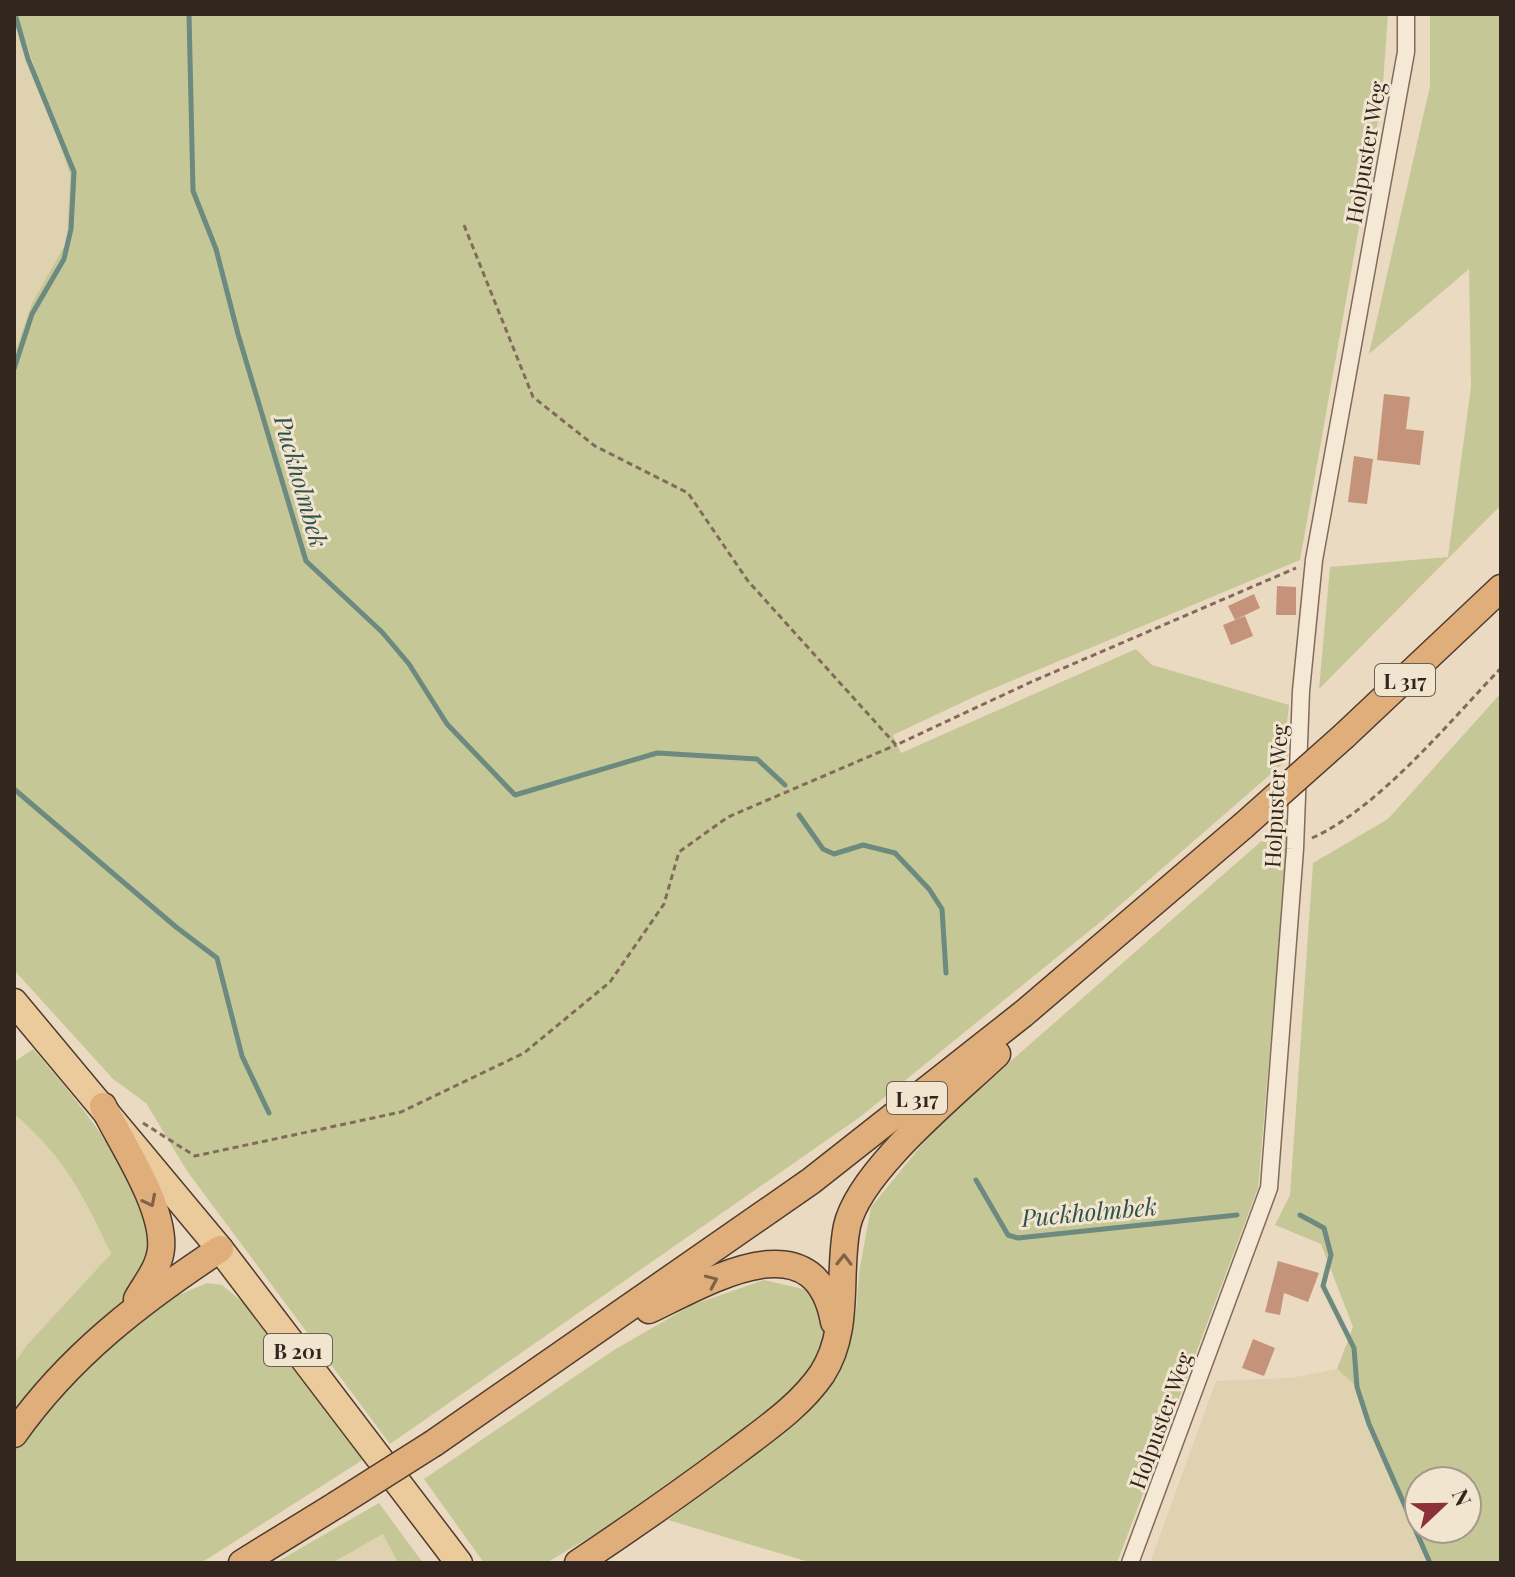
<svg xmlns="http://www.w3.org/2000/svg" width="1515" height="1577" font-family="'Playfair Display',serif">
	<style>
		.farmland { fill: #dfd2b0 }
		.green { fill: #c6c797; fill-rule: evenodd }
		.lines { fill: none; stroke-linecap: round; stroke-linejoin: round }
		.stream { stroke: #6c8a7f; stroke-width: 5 }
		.building { fill: #c5927a }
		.minor-casing { stroke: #826b5a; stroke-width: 19 }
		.primary-casing { stroke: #503b2f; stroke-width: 29 }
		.trunk-casing { stroke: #503b2f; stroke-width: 29 }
		.path { stroke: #826b5a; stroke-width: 3; stroke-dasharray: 6 4; stroke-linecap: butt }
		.minor { stroke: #f5e8d4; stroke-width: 16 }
		.primary { stroke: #ebca9c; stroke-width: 26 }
		.trunk { stroke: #dfae7a; stroke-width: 26 }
		.trunk-bridge-casing { stroke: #503b2f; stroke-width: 29; stroke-linecap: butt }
		.trunk-bridge { stroke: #dfae7a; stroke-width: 26 }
		.oneway { stroke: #806347 }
		.labels { text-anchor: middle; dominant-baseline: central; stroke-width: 6; stroke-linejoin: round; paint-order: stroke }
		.shield { fill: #f2e5d0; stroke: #6c5f53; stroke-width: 2 }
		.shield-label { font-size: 20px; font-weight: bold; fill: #33261e }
		.street-label { font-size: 22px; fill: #33261e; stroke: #f2e5d0 }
		.water-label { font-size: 24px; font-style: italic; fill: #2e514c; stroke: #f2e5d0 }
	</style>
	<rect width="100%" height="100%" fill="#eadac2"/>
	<g class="farmland">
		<path d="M14 29 22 30 70 175 67 241 32 303 14 355Z"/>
		<path d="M14 1114 46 1140 84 1195 111 1255 27 1345 14 1364Z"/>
		<path d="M1337 1369 1357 1387 1369 1424 1430 1563H1150L1216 1381 1291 1378Z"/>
		<path d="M383 1534 398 1563H332Z"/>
	</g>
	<g class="green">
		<path d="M14 14H1388L1382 98 1300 560 978 695 893 735 901 753 1136 649 1152 665 1289 705 1286 731 1288 759 1104 919 860 1117 390 1444 187 1171 146 1103 113 1079 14 970V355L32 303 67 241 70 175 22 30 14 29Z"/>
		<path d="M1430 14H1501V505L1319 689 1330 567 1448 557 1471 387 1469 269 1369 354 1430 86Z"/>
		<path d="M1501 693V1563H1430L1369 1424 1357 1387 1337 1369 1353 1327 1321 1244 1275 1225 1290 1195 1313 863 1388 819ZM1419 1481H1467V1529H1419Z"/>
		<path d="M1290 816 1258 1188 1117 1563H812L668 1520 798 1419 841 1366 856 1312 859 1273 871 1207 938 1125Z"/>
		<path d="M33 1049C73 1096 182 1217 140 1284 123 1311 78 1339 55 1364 40 1381 28 1400 14 1418V1364L27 1345 111 1254C85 1198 63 1154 14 1114V1062Z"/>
		<path d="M764 1280 812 1291 826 1318 822 1346 809 1372 789 1398 638 1509 546 1563H484L424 1479 614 1350 692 1305Z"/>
		<path d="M207 1283 222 1285 246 1305 364 1459 201 1563H14V1451L77 1371 126 1328 174 1297Z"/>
		<path d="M379 1503 423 1563H398L383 1534 332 1563H275Z"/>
	</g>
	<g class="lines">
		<g class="stream">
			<path d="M189 14 193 191 216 249 238 334 306 561 382 632 409 664 447 724 515 795 657 753 757 759 785 785"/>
			<path d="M14 369 32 314 64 259 71 229 74 172 28 59 15 14"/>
			<path d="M14 789 176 927 217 958 242 1056 269 1113"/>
			<path d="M799 815 823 849 834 854 863 845 895 853 929 889 942 909 946 973"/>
			<path d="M976 1180 1008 1235 1018 1238 1237 1215"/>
			<path d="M1300 1215 1324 1228 1331 1255 1323 1286 1354 1348 1357 1387 1369 1424 1430 1563"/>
		</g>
	</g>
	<g class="building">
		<path d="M1384 394 1410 397 1406 429 1424 431 1420 465 1377 460Z"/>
		<path d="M1354 456 1373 459 1367 504 1348 502Z"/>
		<path d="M1277 586 1296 587V615H1276Z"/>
		<path d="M1254 594 1260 608 1235 620 1228 606Z"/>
		<path d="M1245 616 1253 636 1231 645 1223 625Z"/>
		<path d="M1278 1261 1319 1273 1308 1302 1284 1293 1280 1315 1265 1312Z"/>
		<path d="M1253 1339 1275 1348 1264 1376 1242 1368Z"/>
	</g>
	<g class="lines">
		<g class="minor-casing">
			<path id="minor" d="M1130 1563 1269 1188 1295 849 1301 691 1314 560 1406 52V14"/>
		</g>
		<g class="primary-casing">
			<path id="primary" d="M14 1002 220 1249 459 1563"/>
		</g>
		<g class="trunk-casing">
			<g id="trunk">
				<path d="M1344 736 1501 588"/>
				<path d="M103 1106C121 1143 165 1207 161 1249 159 1268 146 1283 137 1299"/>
				<path d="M649 1310C708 1282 815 1216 834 1322"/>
				<path d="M14 1434C69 1356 141 1301 220 1249"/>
				<path d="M434 1443 811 1181 1023 1014 1243 826"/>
				<path d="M242 1563 336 1505"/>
				<path d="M578 1563C632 1527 685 1490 737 1451 767 1428 800 1406 822 1374 851 1329 837 1275 847 1226 859 1171 956 1093 997 1054"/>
			</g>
		</g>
		<g class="path">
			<path d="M464 225 533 397 595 446 688 493 748 581 896 745 1031 682 1296 568"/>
			<path d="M1312 838C1379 808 1449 722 1501 668"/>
			<path d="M143 1123 195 1156 401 1112 524 1053 610 982 664 904 679 852 728 817 896 745"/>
		</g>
		<use href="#minor" class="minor"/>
		<use href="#primary" class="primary"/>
		<use href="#trunk" class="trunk"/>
		<g class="trunk-bridge-casing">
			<g id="trunk-bridge">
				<path d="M1243 826 1344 736"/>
				<path d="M336 1505 434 1443"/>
			</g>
		</g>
		<use href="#trunk-bridge" class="trunk-bridge"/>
	</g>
	<defs><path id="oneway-chevron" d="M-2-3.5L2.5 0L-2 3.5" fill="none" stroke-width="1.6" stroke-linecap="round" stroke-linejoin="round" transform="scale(2)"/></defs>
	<g class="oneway">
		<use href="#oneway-chevron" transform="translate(150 1201) rotate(63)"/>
		<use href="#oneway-chevron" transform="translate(844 1260) rotate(-89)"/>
		<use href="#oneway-chevron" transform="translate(712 1281) rotate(-24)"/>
	</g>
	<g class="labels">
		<g class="shield">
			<rect x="1375" y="664" width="60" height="32" rx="6"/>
			<rect x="887" y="1082" width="60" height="32" rx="6"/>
			<rect x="264" y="1334" width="68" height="32" rx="6"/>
		</g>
		<g class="shield-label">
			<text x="1405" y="680">L 317</text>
			<text x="917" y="1098">L 317</text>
			<text x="298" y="1350">B 201</text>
		</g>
		<g class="street-label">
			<text transform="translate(1365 152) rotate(-80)">Holpuster Weg</text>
			<text transform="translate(1275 796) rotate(-87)">Holpuster Weg</text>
			<text transform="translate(1160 1420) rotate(-70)">Holpuster Weg</text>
		</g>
		<g class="water-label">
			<text transform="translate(302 481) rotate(74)">Puckholmbek</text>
			<text transform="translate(1089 1211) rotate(-5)">Puckholmbek</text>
		</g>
	</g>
	<rect width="1515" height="1577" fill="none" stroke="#33261e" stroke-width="32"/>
	<g transform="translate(1443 1505) rotate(68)"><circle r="38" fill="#f2e5d0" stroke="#a69989" stroke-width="2"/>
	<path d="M0-6L14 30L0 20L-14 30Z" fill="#8c3039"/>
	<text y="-12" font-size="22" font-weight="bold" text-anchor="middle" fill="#33261e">N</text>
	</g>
</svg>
